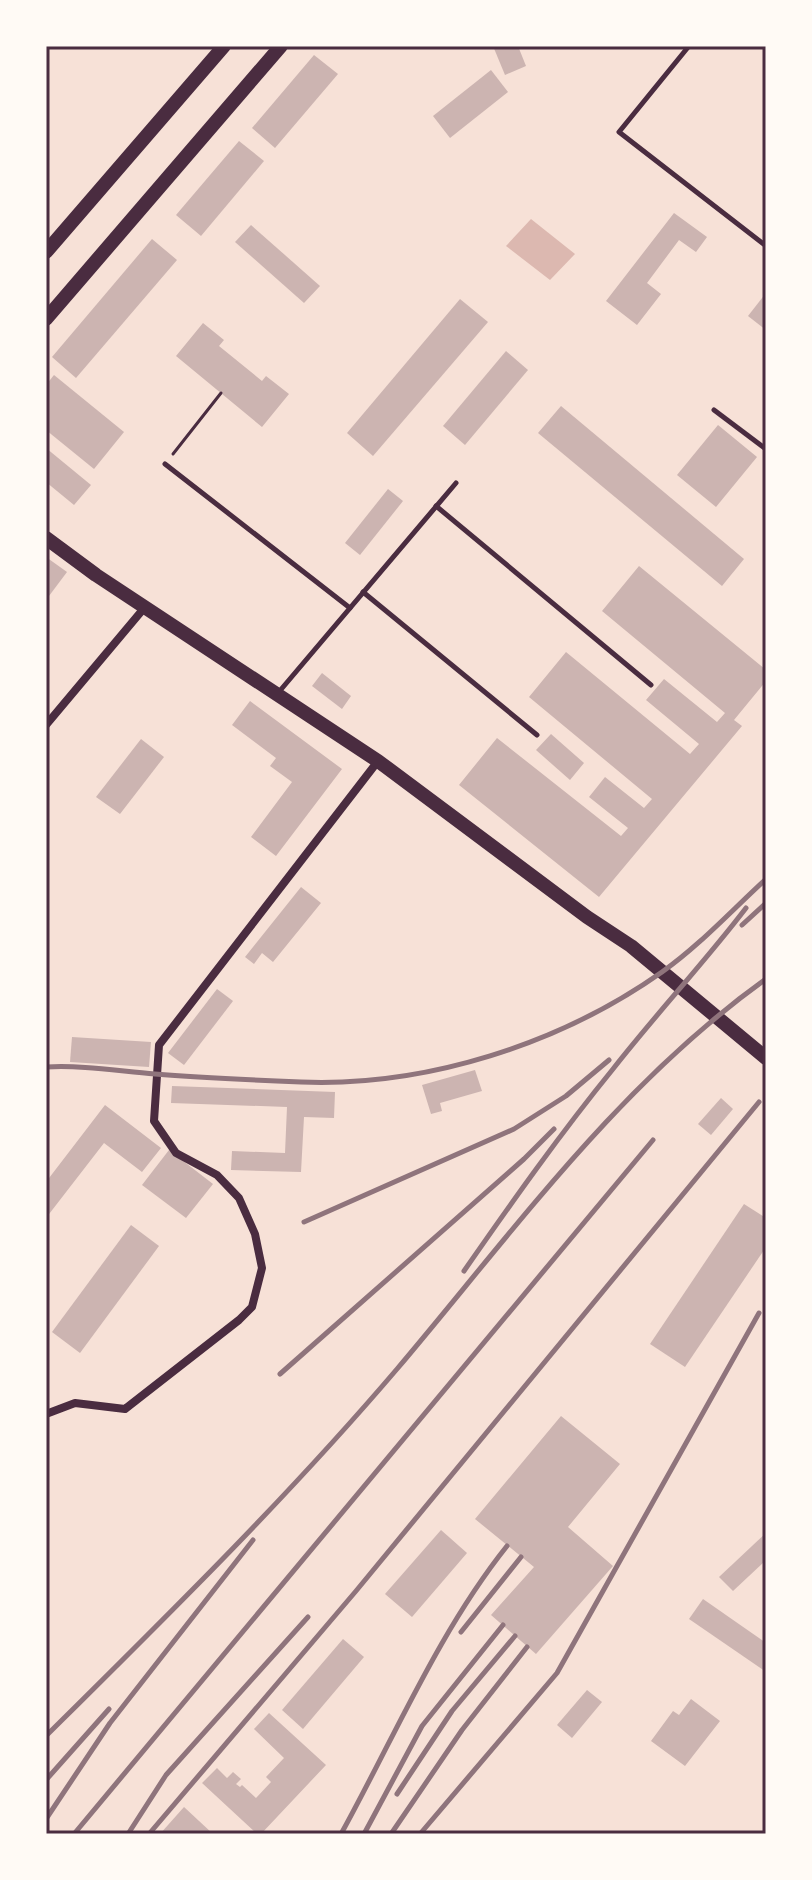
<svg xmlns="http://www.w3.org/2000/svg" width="812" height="1880" font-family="Montserrat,sans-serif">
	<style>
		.water { fill: #dcb8b0 }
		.building { fill: #ccb4b1 }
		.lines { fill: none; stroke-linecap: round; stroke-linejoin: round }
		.path { stroke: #4a2c40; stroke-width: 3 }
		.service { stroke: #4a2c40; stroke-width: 5 }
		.minor { stroke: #4a2c40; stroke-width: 8 }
		.tertiary { stroke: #4a2c40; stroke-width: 14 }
		.secondary { stroke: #4a2c40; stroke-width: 14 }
		.rail { stroke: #8f747c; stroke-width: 5 }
		.neatline { fill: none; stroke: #4a2c40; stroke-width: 3 }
	</style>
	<rect width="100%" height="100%" fill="#f7e1d7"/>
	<path class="water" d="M531 219 575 254 550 280 506 246Z"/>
	<g class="building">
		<path d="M493 46H518L526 66 505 75Z"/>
		<path d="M314 55 338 74 275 148 252 128Z"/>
		<path d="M491 70 508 92 450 138 433 116Z"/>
		<path d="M239 141 264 161 201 236 176 215Z"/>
		<path d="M674 213 707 237 696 252 679 240 647 283 661 294 637 325 606 301Z"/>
		<path d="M251 225 320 286 304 303 235 242Z"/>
		<path d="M152 239 177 260 76 378 52 357Z"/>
		<path d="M766 293V330L748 316Z"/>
		<path d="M460 299 488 322 373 456 347 433Z"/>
		<path d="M203 323 224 340 219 346 262 381 266 376 289 394 262 427 176 356Z"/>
		<path d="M506 351 528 370 465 445 443 426Z"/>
		<path d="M54 375 124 432 94 469 46 430V385Z"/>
		<path d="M561 406 744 559 722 586 538 433Z"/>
		<path d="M718 425 757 457 716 507 677 475Z"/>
		<path d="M46 448 91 485 74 505 46 482Z"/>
		<path d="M388 489 403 501 360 555 345 543Z"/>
		<path d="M46 557 67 572 46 600Z"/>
		<path d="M639 566 766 670V681L734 720 742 726 599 897 459 785 497 738 621 836 628 828 589 797 605 777 644 808 652 799 529 697 566 652 690 754 699 744 646 700 664 679 717 722 725 713 602 611Z"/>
		<path d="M322 673 351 696 342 709 312 686Z"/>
		<path d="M250 701 342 769 276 856 251 837 292 782 270 766 276 758 232 725Z"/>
		<path d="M551 734 584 763 570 780 536 750Z"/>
		<path d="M141 739 164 757 120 814 96 797Z"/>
		<path d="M301 887 321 903 273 962 262 953 254 964 245 957Z"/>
		<path d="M217 989 233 1001 184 1065 168 1053Z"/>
		<path d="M72 1037 151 1042 149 1067 70 1062Z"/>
		<path d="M475 1070 482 1091 440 1103 442 1111 431 1114 422 1085Z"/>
		<path d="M172 1086 335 1092 334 1118 304 1117 301 1172 231 1170 232 1151 285 1153 287 1107 171 1103Z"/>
		<path d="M721 1098 733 1109 711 1135 698 1124Z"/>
		<path d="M105 1105 161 1148 142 1172 104 1143 46 1218V1182Z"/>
		<path d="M169 1150 213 1184 186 1218 142 1185Z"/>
		<path d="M744 1204 766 1218V1247L685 1367 650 1344Z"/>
		<path d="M131 1225 159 1246 80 1353 52 1332Z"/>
		<path d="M561 1416 620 1464 568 1527 613 1566 536 1654 491 1615 534 1567 475 1519Z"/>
		<path d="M441 1530 467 1553 412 1617 385 1594Z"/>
		<path d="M766 1533V1560L733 1591 719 1577Z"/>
		<path d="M703 1599 766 1643V1672L689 1619Z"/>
		<path d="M343 1639 364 1657 303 1729 282 1710Z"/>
		<path d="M587 1690 602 1702 572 1738 557 1725Z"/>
		<path d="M691 1699 720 1721 685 1766 651 1741 673 1711 679 1715Z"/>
		<path d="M269 1713 326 1765 261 1834H257L202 1783 217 1768 227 1778 233 1772 241 1779 236 1784 240 1787 242 1785 256 1798 271 1782 266 1777 284 1758 254 1729Z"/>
		<path d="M184 1807 213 1834H160Z"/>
	</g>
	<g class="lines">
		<path class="path" d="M173 454 221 393"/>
		<g class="service">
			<path d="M689 46 619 132 766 246"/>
			<path d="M714 410 766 449"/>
			<path d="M165 464 350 608"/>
			<path d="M436 506 651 685"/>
			<path d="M363 592 537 735"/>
			<path d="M278 693 456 483"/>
		</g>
		<g class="minor">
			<path d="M46 725 145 607"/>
			<path d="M46 1414 75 1403 125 1409 239 1320 252 1307 262 1268 255 1234 239 1198 217 1175 176 1153 154 1121 159 1045 378 761"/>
		</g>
		<path class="tertiary" d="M46 538 96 575 378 761 587 917 631 946 766 1058"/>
		<g class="secondary">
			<path d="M46 252 224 46"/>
			<path d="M46 319 281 46"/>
		</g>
		<g class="rail">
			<path d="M742 925 766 903"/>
			<path d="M46 1067C83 1065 118 1071 155 1074 203 1078 252 1080 301 1082 426 1087 560 1044 662 972 699 946 732 910 766 879"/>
			<path d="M304 1222 514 1129 566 1096 609 1060"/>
			<path d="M464 1271C512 1202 560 1134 613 1069 656 1014 704 963 746 908"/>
			<path d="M280 1374 524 1159 554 1129"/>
			<path d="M461 1632 521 1557"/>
			<path d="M46 1736C166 1617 287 1498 397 1369 513 1232 619 1084 766 979"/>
			<path d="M46 1780 109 1709"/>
			<path d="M397 1794 452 1711 515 1636"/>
			<path d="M46 1819 110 1723 253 1540"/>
			<path d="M74 1834 653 1140"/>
			<path d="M128 1834 166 1775 308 1617"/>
			<path d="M149 1834 356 1591 759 1102"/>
			<path d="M341 1834C394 1738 439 1631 507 1546"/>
			<path d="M364 1834 422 1726 503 1625"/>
			<path d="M391 1834 462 1730 527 1647"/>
			<path d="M420 1834 557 1673 759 1313"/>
		</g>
	</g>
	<rect width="812" height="1880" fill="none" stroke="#fffaf5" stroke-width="96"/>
	<rect x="48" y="48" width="716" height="1784" class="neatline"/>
</svg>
